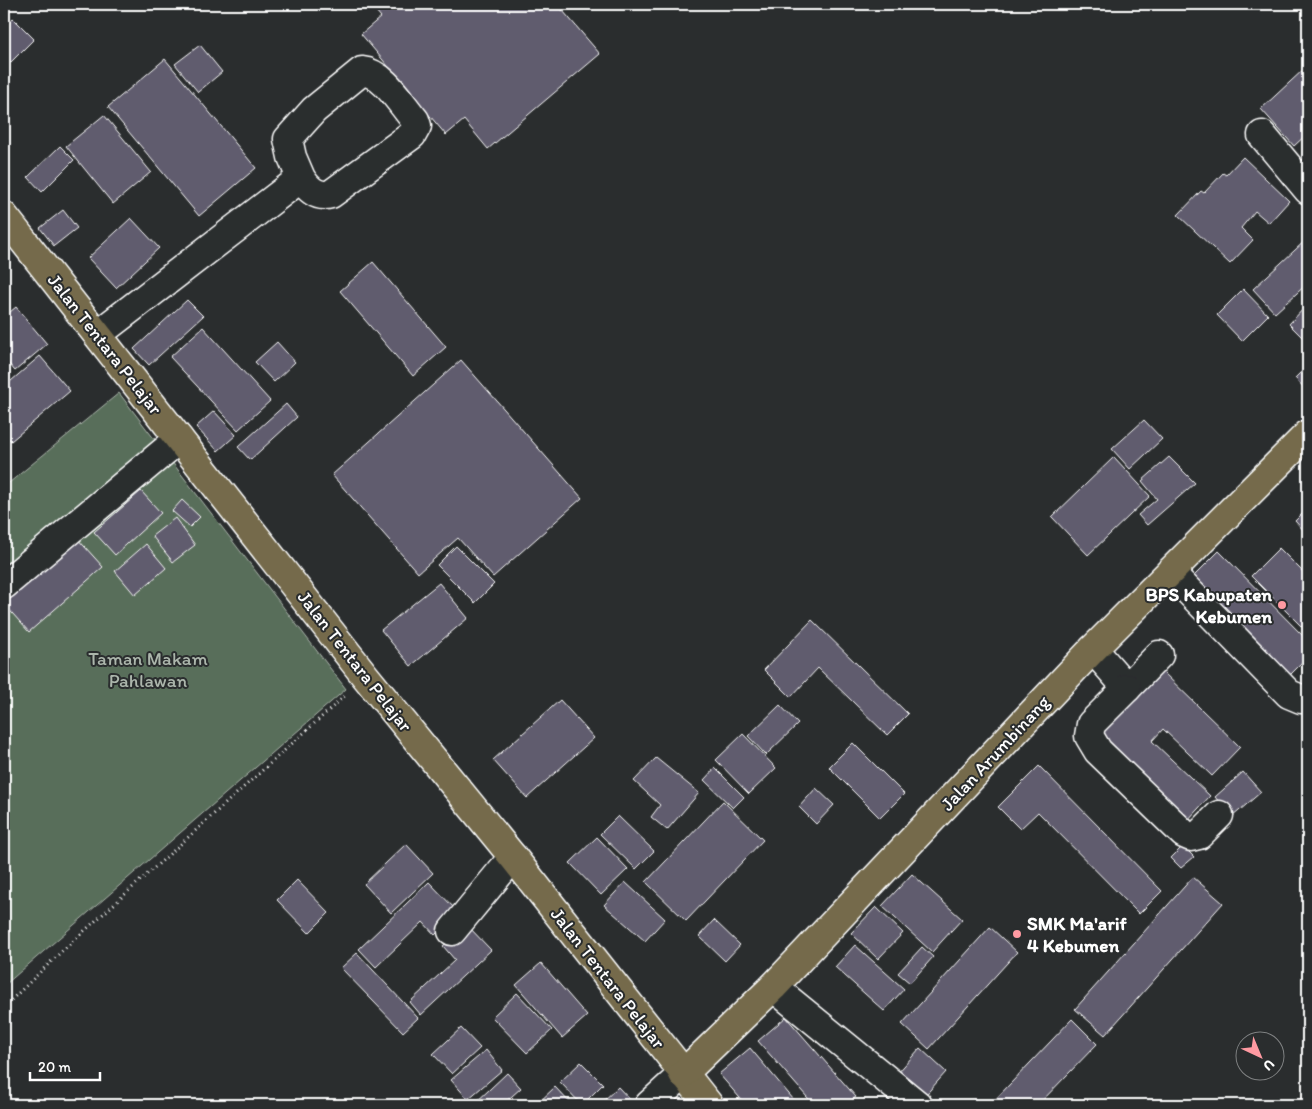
<svg xmlns="http://www.w3.org/2000/svg" width="1312" height="1109" font-family="Itim,sans-serif">
	<style>
		.green { fill: #586e5a; stroke: #acb6ac }
		.building { fill: #605c6e; stroke: #fff }
		.lines { fill: none; stroke-linecap: round; stroke-linejoin: round }
		.minor-casing { stroke: #fff; stroke-width: 31 }
		.major-casing { stroke: #fff; stroke-width: 31 }
		.path { stroke: #fff; stroke-width: 3; stroke-dasharray: 1 4; stroke-linecap: butt }
		.minor { stroke: #2a2d2e; stroke-width: 28 }
		.major { stroke: #746b4b; stroke-width: 28 }
		.poi-dot { fill: #ff9aa2; stroke: #2a2d2e; stroke-width: 2 }
		.labels { text-anchor: middle; dominant-baseline: central; stroke-width: 4; stroke-linejoin: round; paint-order: stroke }
		.street-label { font-size: 19px; fill: #fff; stroke: #2a2d2e }
		.poi-label { font-size: 19px; font-weight: bold; fill: #fff; stroke: #2a2d2e; text-anchor: end }
		.park-label { font-size: 19px; fill: #acb6ac; stroke: #2a2d2e }
	</style>
	<rect width="100%" height="100%" fill="#2a2d2e"/>
	<filter id="ink" filterUnits="userSpaceOnUse"><feTurbulence type="fractalNoise" baseFrequency=".02" numOctaves="2"/><feDisplacementMap in="SourceGraphic" scale="10" xChannelSelector="R" yChannelSelector="G"/><feConvolveMatrix kernelMatrix="1 2 1 2 8 2 1 2 1" color-interpolation-filters="sRGB"/></filter>
	<g filter="url(#ink)">
		<path class="green" d="M119 393 346 689 6 984 4 981V487Z"/>
		<g class="building">
			<path d="M370 4H557L600 54 488 149 464 120 446 135 361 34 381 17Z"/>
			<path d="M13 18 34 39 9 64 4 59V28Z"/>
			<path d="M200 45 222 72 198 92 175 64Z"/>
			<path d="M165 59 256 168 199 216 108 107Z"/>
			<path d="M1304 69 1308 74V133L1294 146 1261 109Z"/>
			<path d="M104 115 151 172 113 204 66 146Z"/>
			<path d="M60 146 74 160 42 192 28 177Z"/>
			<path d="M1243 157 1289 201 1269 223 1255 211 1241 228 1253 240 1230 264 1178 215 1201 191 1204 193 1223 173 1226 175Z"/>
			<path d="M63 210 77 228 54 246 40 228Z"/>
			<path d="M131 218 159 248 116 288 88 258Z"/>
			<path d="M1308 238V283L1275 313 1253 289Z"/>
			<path d="M373 262 446 347 413 376 340 291Z"/>
			<path d="M1243 289 1268 315 1242 341 1217 315Z"/>
			<path d="M187 300 203 316 149 365 134 349Z"/>
			<path d="M1308 304V343L1289 324Z"/>
			<path d="M16 307 47 344 15 371 4 358V317Z"/>
			<path d="M203 327 270 401 238 430 170 357Z"/>
			<path d="M277 342 295 362 274 382 255 362Z"/>
			<path d="M40 356 70 391 11 441 4 433V387Z"/>
			<path d="M461 360 582 498 493 577 458 538 418 573 332 475Z"/>
			<path d="M1308 365V392L1295 378Z"/>
			<path d="M286 404 297 417 250 460 238 447Z"/>
			<path d="M214 411 236 435 218 451 196 427Z"/>
			<path d="M1144 420 1162 439 1130 469 1112 449Z"/>
			<path d="M1114 457 1150 496 1088 555 1052 517Z"/>
			<path d="M1169 457 1195 483 1147 525 1138 515 1157 499 1142 481Z"/>
			<path d="M141 491 161 513 115 555 94 532Z"/>
			<path d="M182 500 200 517 190 527 172 511Z"/>
			<path d="M1308 508V535L1295 521Z"/>
			<path d="M175 518 195 545 173 562 152 536Z"/>
			<path d="M75 536 103 567 29 632 4 604V600Z"/>
			<path d="M146 544 166 568 135 595 115 571Z"/>
			<path d="M456 546 494 584 475 603 437 565Z"/>
			<path d="M1279 548 1308 577V633L1251 576Z"/>
			<path d="M1219 551 1308 641V657L1284 681 1187 583Z"/>
			<path d="M439 583 468 618 411 666 381 630Z"/>
			<path d="M812 620 908 714 887 735 818 668 791 697 764 670Z"/>
			<path d="M1162 671 1240 747 1212 776 1163 729 1152 741 1210 796 1186 822 1097 736Z"/>
			<path d="M560 700 594 738 527 798 493 760Z"/>
			<path d="M780 705 798 724 766 755 748 736Z"/>
			<path d="M743 734 776 768 749 794 716 760Z"/>
			<path d="M853 743 904 794 880 818 829 767Z"/>
			<path d="M656 758 699 793 667 830 651 817 660 805 634 781Z"/>
			<path d="M1039 766 1162 891 1139 914 1038 812 1020 829 998 807Z"/>
			<path d="M715 768 744 797 733 808 704 780Z"/>
			<path d="M1243 772 1261 792 1232 817 1215 797Z"/>
			<path d="M816 788 834 805 816 824 799 807Z"/>
			<path d="M723 801 763 840 686 921 646 882Z"/>
			<path d="M618 816 654 851 636 869 600 834Z"/>
			<path d="M597 837 628 869 601 895 570 863Z"/>
			<path d="M406 844 433 873 391 913 364 884Z"/>
			<path d="M1183 846 1194 857 1181 868 1171 858Z"/>
			<path d="M912 874 962 919 932 952 882 906Z"/>
			<path d="M1193 877 1223 903 1105 1035 1075 1009Z"/>
			<path d="M297 880 329 913 309 933 277 900Z"/>
			<path d="M429 882 458 912 435 935 423 922 376 967 359 949Z"/>
			<path d="M625 882 665 919 645 941 604 905Z"/>
			<path d="M876 907 903 933 878 959 851 933Z"/>
			<path d="M714 920 740 945 725 961 699 936Z"/>
			<path d="M467 925 491 950 421 1015 410 1002 455 960 443 946Z"/>
			<path d="M990 927 1017 952 929 1049 902 1024Z"/>
			<path d="M855 945 904 989 884 1011 835 967Z"/>
			<path d="M922 947 933 957 910 983 898 973Z"/>
			<path d="M357 953 418 1018 403 1032 341 968Z"/>
			<path d="M541 963 587 1016 562 1038 516 985Z"/>
			<path d="M517 993 552 1030 527 1053 492 1017Z"/>
			<path d="M786 1017 856 1097 846 1105H814L758 1041Z"/>
			<path d="M1072 1019 1097 1044 1038 1105H990Z"/>
			<path d="M461 1028 480 1048 452 1074 433 1054Z"/>
			<path d="M750 1048 794 1100 788 1105H746L719 1074Z"/>
			<path d="M920 1048 946 1072 922 1099 896 1075Z"/>
			<path d="M486 1050 502 1070 468 1099 451 1080Z"/>
			<path d="M581 1062 603 1084 582 1105 560 1082Z"/>
			<path d="M507 1073 521 1088 502 1105H473Z"/>
			<path d="M555 1087 572 1105H536Z"/>
			<path d="M618 1087 635 1105H599Z"/>
		</g>
		<g class="lines">
			<g class="minor-casing">
				<g id="minor">
					<path d="M1262 135 1308 190"/>
					<path d="M98 334 301 178C308 189 317 198 331 194L412 135 417 126 415 120C401 104 384 73 362 71L314 110 288 139 292 157 301 178"/>
					<path d="M1170 572 1289 694 1301 699H1308"/>
					<path d="M4 585 179 439"/>
					<path d="M1093 649 1127 688 1159 655"/>
					<path d="M1127 688 1091 724 1089 736 1098 751 1184 834 1191 837 1199 835 1219 815"/>
					<path d="M452 931 513 857"/>
					<path d="M773 987 918 1105"/>
					<path d="M649 1105 683 1074"/>
				</g>
			</g>
			<g class="major-casing">
				<g id="major">
					<path d="M4 216 366 677 513 857 709 1105"/>
					<path d="M683 1074 773 987 1093 649 1308 434"/>
				</g>
			</g>
			<path class="path" d="M4 1007 61 952 347 694"/>
			<use href="#minor" class="minor"/>
			<use href="#major" class="major"/>
		</g>
	</g>
	<g class="poi-dot">
		<circle cx="1282" cy="605" r="5"/>
		<circle cx="1017" cy="934" r="5"/>
	</g>
	<g class="labels">
		<g class="street-label">
			<text transform="translate(105 344) rotate(52)">Jalan Tentara Pelajar</text>
			<text transform="translate(355 661) rotate(52)">Jalan Tentara Pelajar</text>
			<text transform="translate(995 753) rotate(-47)">Jalan Arumbinang</text>
			<text transform="translate(608 978) rotate(52)">Jalan Tentara Pelajar</text>
		</g>
		<g class="poi-label">
			<text x="1272" y="594">BPS Kabupaten<tspan x="1272" dy="22">Kebumen</tspan></text>
			<text x="1027" y="923" text-anchor="start">SMK Ma'arif<tspan x="1027" dy="22">4 Kebumen</tspan></text>
		</g>
		<g class="park-label">
			<text x="148" y="658">Taman Makam<tspan x="148" dy="22">Pahlawan</tspan></text>
		</g>
	</g>
	<rect width="1312" height="1109" fill="none" stroke="#2a2d2e" stroke-width="20"/>
	<rect x="10" y="10" width="1292" height="1089" fill="none" stroke="#fff" stroke-width="2" filter="url(#ink)"/>
	<g transform="translate(1260 1056) rotate(136)"><circle r="24" fill="#2a2d2e" stroke="#7f8182"/>
	<path d="M0-4L9 19L0 12L-9 19Z" fill="#ff9aa2"/>
	<text y="-8" font-size="14" font-weight="bold" text-anchor="middle" fill="#ffffff">U</text>
	</g>
	<path d="M30 1072v8h70v-8" fill="none" stroke="#ffffff" stroke-width="2.5"/>
	<text x="38" y="1072" font-size="15" fill="#ffffff" stroke="#2a2d2e" stroke-width="4" paint-order="stroke">20 m</text>
</svg>
